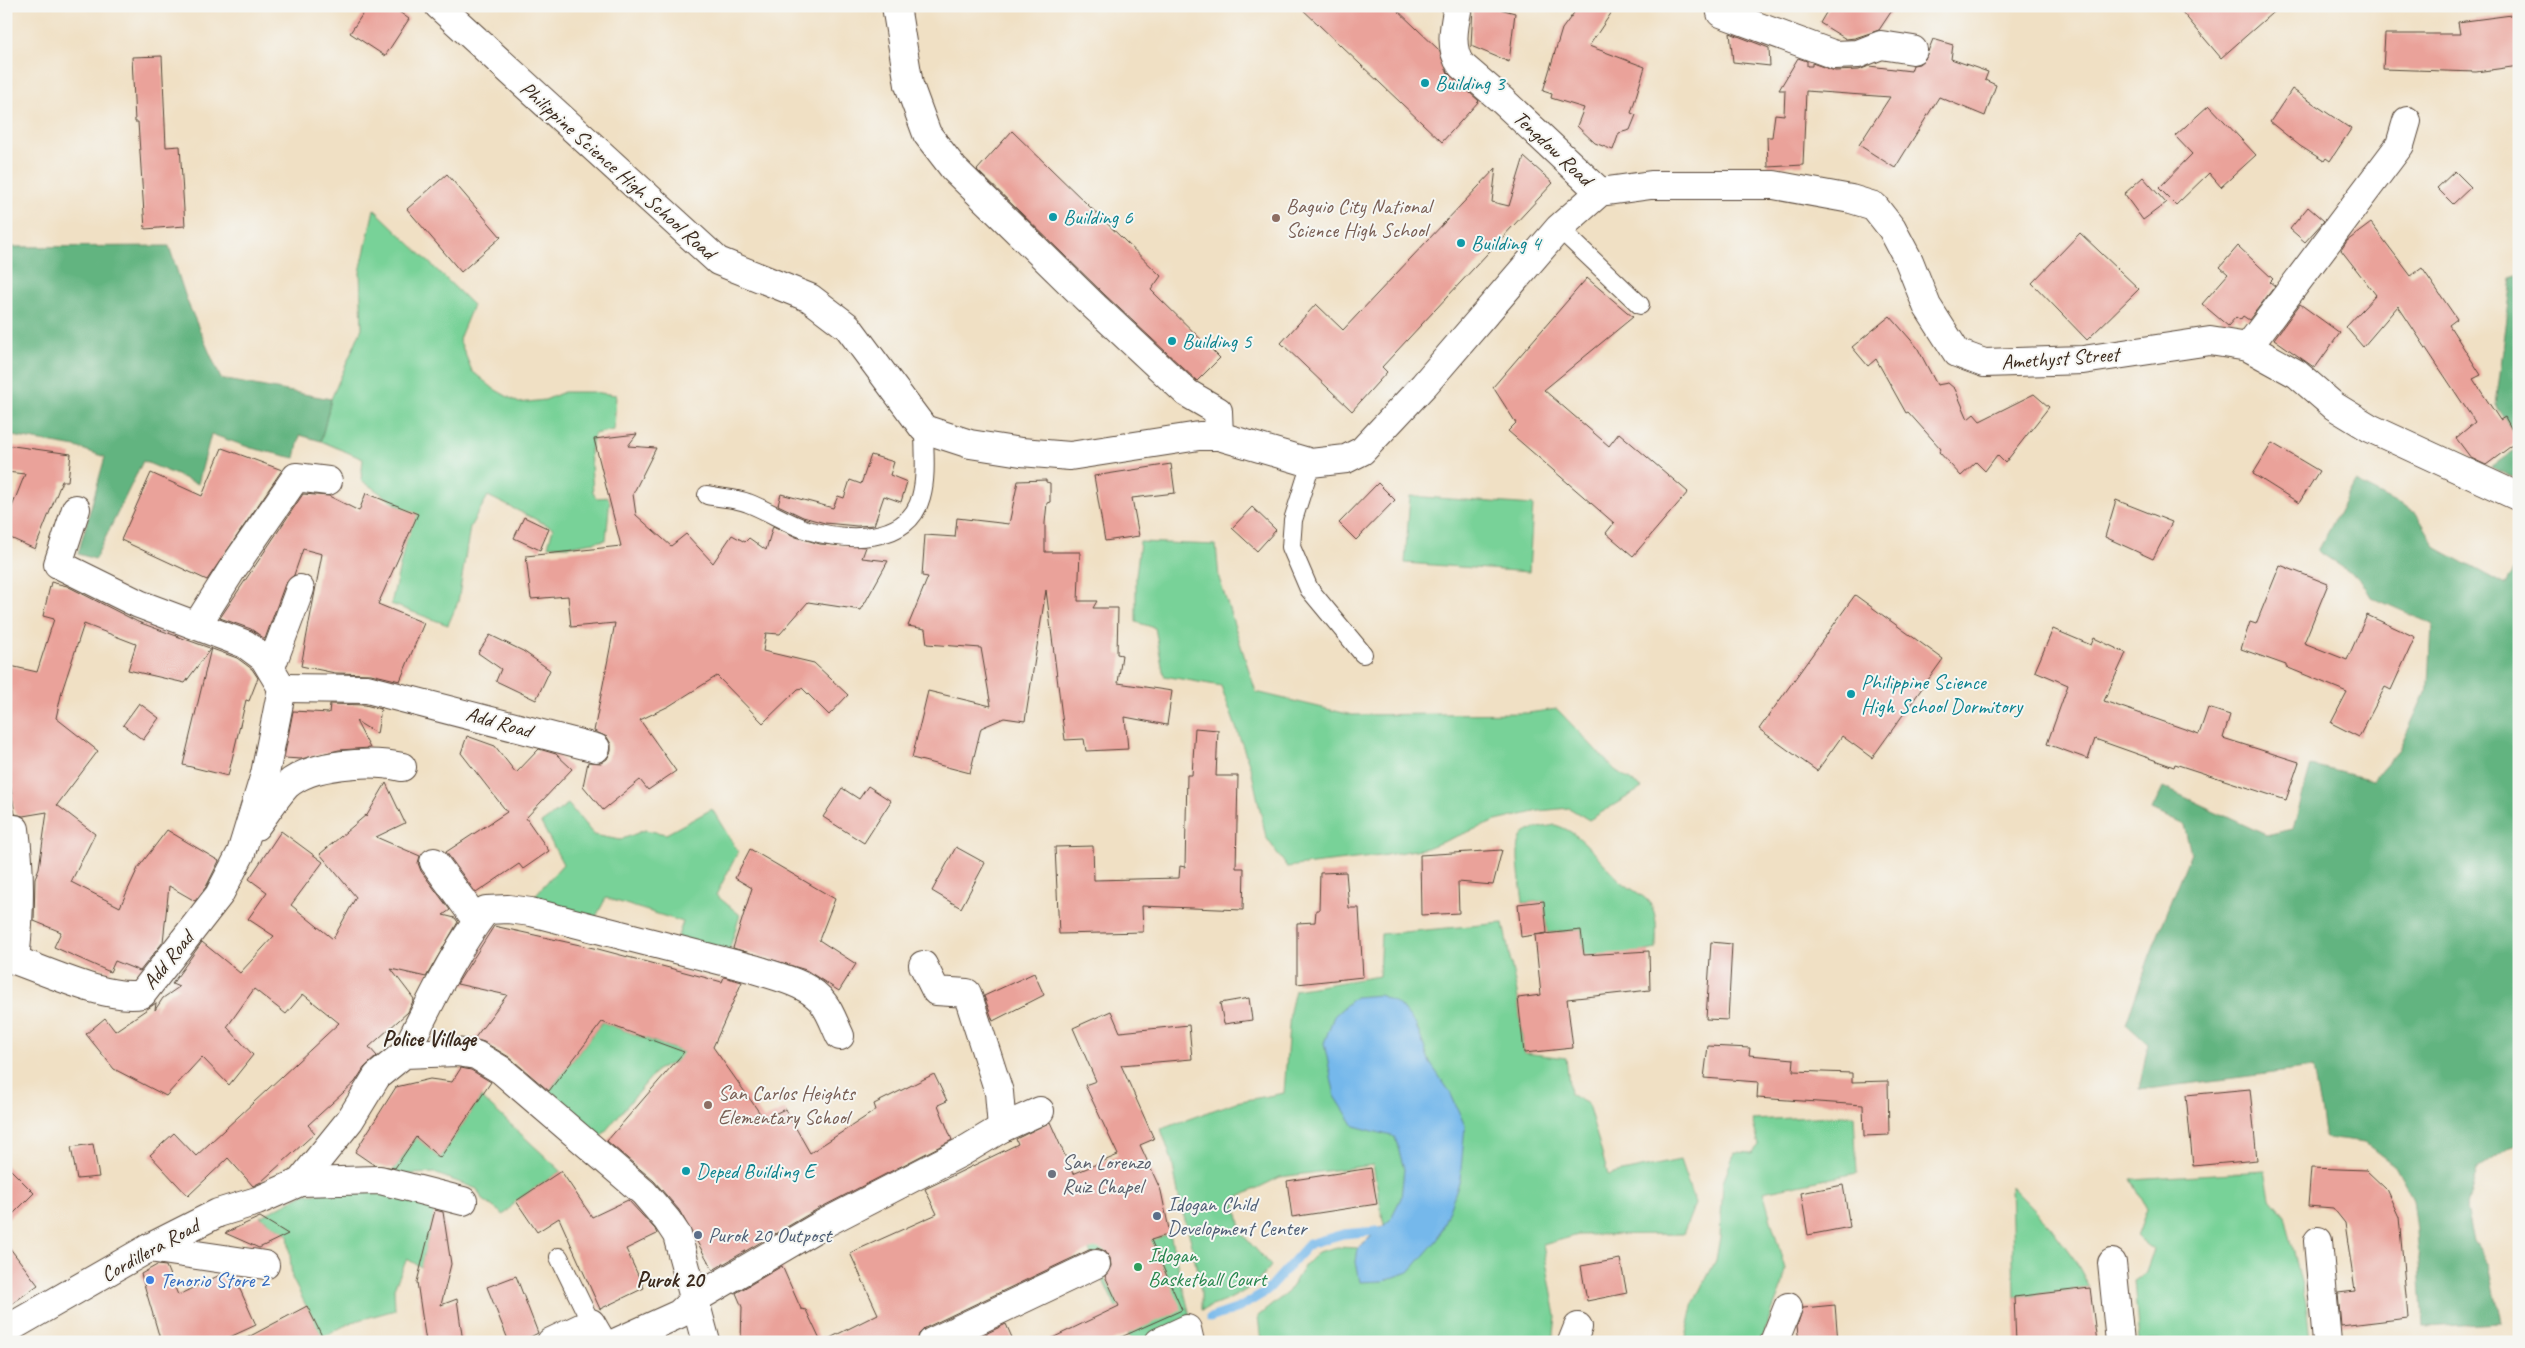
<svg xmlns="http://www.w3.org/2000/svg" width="2525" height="1348" font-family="Caveat,sans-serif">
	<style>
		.green { fill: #78d298; stroke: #5a7e5b }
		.forest { fill: #62b480; stroke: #4e6f4f }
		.water { fill: #75b8eb; stroke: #587184 }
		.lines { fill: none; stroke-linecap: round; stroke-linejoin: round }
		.stream { stroke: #75b8eb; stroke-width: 9 }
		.building { fill: #eaa29a }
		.lane-casing { stroke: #564537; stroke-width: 20 }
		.street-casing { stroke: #564537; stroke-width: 30 }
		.secondary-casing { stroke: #564537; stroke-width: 30 }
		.lane { stroke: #fff; stroke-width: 18 }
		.street { stroke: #fff; stroke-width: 28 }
		.secondary { stroke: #fff; stroke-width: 28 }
		.culture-dot { fill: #0f9aa8; stroke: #f6f6f2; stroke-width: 2 }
		.education-dot { fill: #8d6e63; stroke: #f6f6f2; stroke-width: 2 }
		.worship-dot { fill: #6b7280; stroke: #f6f6f2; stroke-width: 2 }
		.service-dot { fill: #5c6f8a; stroke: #f6f6f2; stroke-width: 2 }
		.leisure-dot { fill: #2e9e5b; stroke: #f6f6f2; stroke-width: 2 }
		.shop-dot { fill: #3f7fe0; stroke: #f6f6f2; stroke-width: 2 }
		.labels { text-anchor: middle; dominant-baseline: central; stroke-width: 4; stroke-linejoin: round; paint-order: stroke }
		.culture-label { font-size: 21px; fill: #0d838f; stroke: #f6f6f2; text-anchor: start }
		.street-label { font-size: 21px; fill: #3b2a1e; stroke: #f6f6f2 }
		.education-label { font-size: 21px; fill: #785e54; stroke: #f6f6f2; text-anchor: start }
		.worship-label { font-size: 21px; fill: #5b616d; stroke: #f6f6f2; text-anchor: start }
		.service-label { font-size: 21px; fill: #4e5e75; stroke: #f6f6f2; text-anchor: start }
		.leisure-label { font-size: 21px; fill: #27864d; stroke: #f6f6f2; text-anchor: start }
		.shop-label { font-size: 21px; fill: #366cbe; stroke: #f6f6f2; text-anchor: start }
		.neighbourhood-label { font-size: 22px; font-weight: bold; fill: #3b2a1e; stroke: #f6f6f2 }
	</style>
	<rect width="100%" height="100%" fill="#f6f6f2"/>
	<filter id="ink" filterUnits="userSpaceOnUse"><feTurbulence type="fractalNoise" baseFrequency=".02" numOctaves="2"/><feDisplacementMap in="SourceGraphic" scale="10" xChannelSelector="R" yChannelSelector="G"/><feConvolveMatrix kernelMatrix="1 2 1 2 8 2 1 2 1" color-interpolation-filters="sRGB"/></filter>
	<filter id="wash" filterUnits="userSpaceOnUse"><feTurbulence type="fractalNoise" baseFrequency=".0096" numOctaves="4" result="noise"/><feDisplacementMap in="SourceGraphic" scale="20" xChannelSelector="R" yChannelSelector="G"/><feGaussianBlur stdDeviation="1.12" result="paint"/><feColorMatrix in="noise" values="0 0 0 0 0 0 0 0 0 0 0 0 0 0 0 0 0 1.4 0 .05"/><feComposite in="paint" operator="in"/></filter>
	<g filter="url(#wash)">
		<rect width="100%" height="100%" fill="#f0e0c4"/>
		<g class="green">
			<path d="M374 209 473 305 459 339 472 371 494 389 519 403 545 400 564 392H592L616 395 614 430 594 434 590 451 593 492 596 498 610 497 606 540 570 546H548L553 528 488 496 470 527 458 602 448 625 391 604 412 515 361 480 363 459 321 441 331 399 362 328 360 272Z"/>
			<path d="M1410 496 1533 505 1529 572 1405 563Z"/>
			<path d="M1140 542 1216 545 1219 578 1256 692 1352 715 1528 713 1557 709 1615 770 1642 788 1589 820 1569 808 1539 811 1496 821 1427 848 1380 856 1287 867 1266 837 1251 769 1221 686 1164 676 1155 628 1136 622V576Z"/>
			<path d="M568 804 594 835 620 840 645 830 666 834 712 809 738 852 716 895 740 915 727 957 675 944 683 922 606 898 593 922 530 901 563 864 541 823Z"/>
			<path d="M1555 825C1584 833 1600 863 1622 882 1631 890 1647 896 1652 907 1658 919 1656 935 1656 949L1585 964 1581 930 1547 933 1544 901 1523 903C1522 888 1511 842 1525 833 1532 828 1546 827 1555 825Z"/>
			<path d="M1503 923 1518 998 1524 1053 1566 1058 1570 1094 1588 1104 1608 1175 1680 1160 1695 1204 1683 1234 1578 1235 1543 1245 1556 1316 1553 1342H1261L1258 1316 1288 1292 1305 1265 1318 1252 1337 1247 1358 1248 1384 1225 1373 1165 1280 1177 1235 1199 1242 1234 1271 1266C1252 1291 1230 1300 1201 1310V1292L1191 1241 1180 1203 1172 1161 1161 1129 1236 1102 1284 1093 1290 1011 1295 990 1379 976 1381 934Z"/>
			<path d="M602 1022 690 1055 657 1070 598 1140 546 1095Z"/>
			<path d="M481 1097 561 1171 516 1201 504 1215 482 1199 477 1189 434 1173 390 1175 416 1137 440 1158Z"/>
			<path d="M1854 1115 1857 1173 1763 1192 1785 1269 1783 1283 1760 1342H1685L1694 1302 1716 1260 1720 1237 1723 1181 1735 1152 1752 1153 1759 1145 1752 1120Z"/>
			<path d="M2265 1171 2270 1197 2285 1215 2306 1303 2310 1342H2139L2134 1281 2145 1274 2154 1249 2137 1236 2147 1209 2131 1179Z"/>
			<path d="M2011 1186 2050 1226 2075 1260 2090 1288 2014 1297Z"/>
			<path d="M1137 1189 1157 1238 1170 1234 1191 1320 1145 1342H1132L1074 1218Z"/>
			<path d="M366 1190 430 1200 435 1211 421 1267 407 1259 394 1288 395 1310 352 1322 322 1337 292 1278 288 1234 260 1217 304 1194Z"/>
		</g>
		<g class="forest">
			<path d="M169 246 187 301 221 379 331 399 321 441 300 435 295 458 251 448 211 434 198 484 143 461 95 559 78 554 105 457 76 447 6 435V247Z"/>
			<path d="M2519 275V440L2496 405 2512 278Z"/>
			<path d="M2519 447V480L2491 467Z"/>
			<path d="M2355 482 2416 513 2437 548 2505 585 2519 561V661L2517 667 2519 673V1144L2510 1147 2477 1170 2466 1209 2473 1241 2489 1264 2501 1323 2423 1327 2417 1231 2413 1199 2395 1166 2365 1143 2325 1138 2313 1068 2139 1090 2148 1044 2126 1024 2150 955 2191 853 2184 825 2152 810 2163 787 2266 835 2293 829 2311 765 2373 780 2399 750 2429 684 2432 624 2371 597 2361 580 2318 551Z"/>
		</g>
		<path class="water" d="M1380 995 1398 1004 1416 1025 1430 1063 1450 1092 1465 1126 1460 1180 1438 1239 1409 1272 1383 1281 1360 1282 1356 1262 1358 1248 1390 1220 1401 1198 1404 1169 1395 1137 1354 1126 1335 1096 1324 1043 1334 1016 1355 997Z"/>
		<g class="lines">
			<path class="stream" d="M1210 1318 1239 1308 1266 1292 1309 1244 1343 1234 1377 1231"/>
		</g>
		<g id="blocks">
			<g class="building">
				<path d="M368 6H391L409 19 385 56 350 33Z"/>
				<path d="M1299 6H1393L1439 50 1448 73 1479 101 1442 142Z"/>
				<path d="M1473 6H1489L1515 13 1509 62 1471 46Z"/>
				<path d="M1579 6H1616L1589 46 1645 67 1631 113 1636 115 1630 130 1619 133 1613 150 1595 143 1577 126 1584 108 1551 98 1552 94 1543 91 1562 29Z"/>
				<path d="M1830 6H1895L1879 30 1855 38 1846 39 1820 23Z"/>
				<path d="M2177 6H2280L2221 58Z"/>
				<path d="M2519 14V66L2476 72 2383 69 2385 34H2460L2458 22Z"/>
				<path d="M1730 33 1769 48 1770 66 1733 62Z"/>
				<path d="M1933 39 1953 45 1951 59 1988 72 1985 80 1996 85 1985 116 1939 97 1895 168 1859 145 1890 97 1806 91 1803 165 1768 167 1767 137H1772L1775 114 1784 115 1785 90H1779L1798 58 1807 61V66H1812V63L1835 71 1859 70 1869 66 1911 71 1913 65 1919 64 1925 59Z"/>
				<path d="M162 56 166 147 180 146 185 226 145 229 138 122H135L132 57Z"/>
				<path d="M2292 89 2351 129 2330 161 2326 158 2324 161 2300 146 2270 122Z"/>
				<path d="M2209 105 2256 155 2221 187 2209 173 2176 205 2159 188 2192 154 2175 136Z"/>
				<path d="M1012 131 1161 276 1151 290 1220 358 1197 381 1105 295 977 170Z"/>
				<path d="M1524 157 1553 183 1382 367 1387 372 1352 411 1281 343 1316 304 1343 330 1496 168 1492 202 1509 206Z"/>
				<path d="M2455 171 2471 187 2453 204 2437 188Z"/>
				<path d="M447 174 501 237 461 272 407 209Z"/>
				<path d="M2143 177 2166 203 2143 220 2124 194Z"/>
				<path d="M2308 207 2324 221 2305 242 2290 229Z"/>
				<path d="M2371 223 2411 276 2422 268 2457 319 2449 325 2481 375 2473 379 2500 420 2505 417 2518 441 2486 465 2471 458 2456 438 2475 422 2398 306 2363 347 2346 327 2376 295 2341 250 2347 241Z"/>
				<path d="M2080 233 2139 289 2087 340 2032 283Z"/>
				<path d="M2238 246 2273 279 2270 282 2275 286 2249 320 2243 316 2240 320 2236 317 2228 326 2202 304 2228 274 2220 267Z"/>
				<path d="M1587 278 1633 317 1544 390 1609 446 1619 433 1688 492 1633 556 1606 533 1614 523 1508 431 1516 423 1493 387Z"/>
				<path d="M2300 304 2340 333 2315 368 2274 339Z"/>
				<path d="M1890 316 1917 347 1937 385 1948 383 1955 389 1968 419 1974 414 1980 421 2034 394 2049 407 2005 463 1997 455 1985 471 1976 462 1961 476 1939 452 1941 449 1908 412 1906 413 1876 359 1868 366 1852 347Z"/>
				<path d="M637 434 628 446 656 448 633 494 636 515 671 546 686 534 713 563 732 535 745 542 749 538 766 550 773 526 796 537 820 544 866 547 862 558 888 561 861 610 808 602 780 634 766 633 763 651 814 663 848 695 829 715 802 688 798 689 763 723 717 676 669 706 640 720 676 771 648 790 640 780 603 810 583 786 588 762 601 763 607 759 611 751V744L607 737 594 731 615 623 571 627 568 596 531 599 526 556 621 546 594 439Z"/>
				<path d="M2272 443 2319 471 2299 503 2253 474Z"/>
				<path d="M6 445 71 454 68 481H62L35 549 6 536V522L25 474 6 472Z"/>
				<path d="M222 448 282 470 207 580 121 540 151 473 202 496Z"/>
				<path d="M871 455 894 462 890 475 907 482 901 502 884 496 874 525 857 526 825 523 803 517 778 505 781 494 833 508 838 496 844 498 850 480 861 484Z"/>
				<path d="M1171 464 1175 493 1132 498 1139 536 1105 541 1094 476Z"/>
				<path d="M1046 480V482L1050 483V502L1047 503 1045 523V552H1080L1078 601H1097L1093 608H1118L1117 654 1122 655 1118 683 1172 691 1167 725 1125 717 1128 749 1086 751 1084 739 1065 740 1046 590 1025 721 1004 718 981 728 970 773 912 758 928 691 991 706 981 648 927 644 925 629 908 626 928 577 922 576 925 535 955 537 957 518 1009 524 1018 481Z"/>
				<path d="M1378 483 1395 500 1356 540 1339 523Z"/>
				<path d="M366 493 418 514 378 604 424 623 400 681 371 674 335 673 301 666 322 554 303 549 294 575 285 584 265 639 251 629 220 618 303 494 329 496 359 511Z"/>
				<path d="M2116 500 2172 522 2153 559 2105 537Z"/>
				<path d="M1252 507 1276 530 1257 551 1232 528Z"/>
				<path d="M524 517 549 529 540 550 514 538Z"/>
				<path d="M2280 565 2328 584 2304 643 2347 660 2367 615 2415 637 2391 690 2385 687 2359 737 2331 723 2347 692 2286 667V665L2241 649 2250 622 2256 624Z"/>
				<path d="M51 582 67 586 138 622 237 658 252 669 258 678 249 701 246 700 228 776 183 765 211 648 185 683 128 670 136 644 84 624 62 691 56 718 98 751 57 805 95 834 71 882 120 907 138 868 167 830 219 861 206 887 195 901 169 886 163 942 140 971 115 961 110 972 54 947 61 932 34 921 35 878 39 868 47 812 23 816 15 814 6 758V665L37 672 54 619 43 616Z"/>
				<path d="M1855 595 1943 659 1872 758 1842 736 1817 771 1759 729Z"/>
				<path d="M2053 629 2091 645 2094 638 2126 653 2104 701 2199 734 2208 708 2230 715 2223 738 2299 762 2286 800 2175 764 2174 767 2095 739 2088 759 2047 744 2068 685 2035 671Z"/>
				<path d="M490 635 523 651 550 670 536 700 496 681 501 669 478 653Z"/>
				<path d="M139 703 159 718 143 740 123 725Z"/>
				<path d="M330 704 365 705 381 709 377 734 356 721 370 748 339 750 301 759 284 758 293 711 329 713Z"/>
				<path d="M1195 728 1218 730 1216 776H1238L1236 868H1244L1243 910 1142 906 1143 932 1059 934 1055 847 1093 846 1094 880 1179 878 1180 866 1185 867 1187 775H1192Z"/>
				<path d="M467 736 495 746 516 773 539 749 556 754 572 769 526 818 549 851 523 869 519 864 476 893 446 852 507 812 461 753Z"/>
				<path d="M386 783 405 823 376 837 420 856 418 863 421 871 450 910 443 915 455 918 458 922 426 977 391 969 414 999 408 1012 369 1047 377 1056 364 1068 355 1082 308 1125 315 1133 261 1182 253 1186 228 1158 188 1196 150 1155 174 1133 196 1156 339 1023 303 994 286 1014 254 989 227 1027 253 1055 229 1085 202 1057 166 1096 114 1069 86 1034 105 1018 115 1031 156 1003 155 1010 163 998 179 987 172 984 202 942 240 973 274 936 248 919 267 892 249 879 281 831 323 862 291 905 333 939 356 897 320 854 366 815V817Z"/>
				<path d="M868 786 891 801 864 843 823 817 842 788 859 799Z"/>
				<path d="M956 847 985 863 961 908 932 891Z"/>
				<path d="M750 849 835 899 819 940 856 964 839 991 806 970 733 948 752 888 735 878Z"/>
				<path d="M1502 850 1493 885 1458 882 1459 913 1421 915 1420 855Z"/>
				<path d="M1346 872 1349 908H1359L1363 977 1297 984V923L1315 922 1316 910H1319L1320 873Z"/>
				<path d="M1544 901 1547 933 1521 937 1518 904Z"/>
				<path d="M494 926 598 949 722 982 724 977 742 982 713 1047 764 1119 785 1109 810 1153 876 1110 874 1104 934 1074 947 1101 938 1105 952 1140 816 1210 713 1270 679 1210 654 1181 607 1141 684 1052 602 1022 549 1091 509 1057 484 1042 474 1039 507 995 457 984Z"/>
				<path d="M1581 930 1584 955 1649 951 1650 990 1567 999 1573 1048 1524 1053 1518 998 1541 995 1535 935Z"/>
				<path d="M1711 942 1732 944 1728 1020 1706 1019Z"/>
				<path d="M1034 973 1044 995 993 1021 984 996Z"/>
				<path d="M1249 998 1252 1020 1224 1024 1220 1003Z"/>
				<path d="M1111 1011 1120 1032 1189 1025 1192 1059 1121 1065 1154 1139 1140 1145 1161 1191 1170 1234 1151 1240 1182 1310 1110 1342H1044L1119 1306 1105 1276 1111 1266 1110 1258 1105 1251 1097 1248 1089 1250 925 1328 919 1334 917 1342H822L878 1314 850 1253 937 1214 925 1189 1018 1144 1016 1139 1050 1122 1073 1174 1118 1155 1085 1085 1096 1081 1073 1028Z"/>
				<path d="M1708 1046 1750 1048 1749 1055 1794 1059 1793 1071 1852 1073V1082L1888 1081 1889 1135 1864 1136 1863 1105 1757 1098 1758 1082 1704 1078Z"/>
				<path d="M461 1068 471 1070 491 1082 440 1158 416 1137 395 1168 374 1165 355 1152 396 1087 430 1079 452 1082Z"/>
				<path d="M2250 1089 2257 1160 2193 1166 2186 1095Z"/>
				<path d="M93 1144 99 1177 77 1179 71 1147Z"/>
				<path d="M6 1165 34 1193 6 1221Z"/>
				<path d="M1371 1168 1377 1204 1292 1217 1287 1181Z"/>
				<path d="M2311 1168 2366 1170 2386 1189 2399 1217 2408 1318 2341 1326 2338 1293 2355 1291 2345 1223 2333 1208 2308 1206Z"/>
				<path d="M561 1171 592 1217 628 1200 655 1229 657 1234 626 1249 644 1288 600 1309 559 1218 537 1232 516 1201Z"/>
				<path d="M1843 1185 1850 1227 1808 1235 1801 1193Z"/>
				<path d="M435 1210 443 1212 451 1264 441 1305 457 1299 463 1342H426L417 1282Z"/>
				<path d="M260 1217 288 1234 259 1248 225 1233Z"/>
				<path d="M6 1243 38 1285 6 1308Z"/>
				<path d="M1620 1259 1627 1293 1587 1301 1581 1266Z"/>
				<path d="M157 1265 166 1266 178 1295 222 1274 234 1276 256 1325 219 1342H161L141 1274Z"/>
				<path d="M782 1266 801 1309 806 1310 821 1342H741L742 1307 736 1293Z"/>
				<path d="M516 1276 538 1333 521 1342H509L487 1287Z"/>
				<path d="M2090 1288 2097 1342H2016L2014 1297Z"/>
				<path d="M1835 1305 1838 1342H1799L1797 1326 1803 1308Z"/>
				<path d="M307 1306 325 1342H239Z"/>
				<path d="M1006 1324 1014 1342H969Z"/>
			</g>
		</g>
	</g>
	<g filter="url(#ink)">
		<use href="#blocks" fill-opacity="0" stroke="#564537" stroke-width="1"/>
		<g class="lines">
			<g class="lane-casing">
				<g id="lane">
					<path d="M1559 228 1640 305"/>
					<path d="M1311 463 1293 520 1291 547 1309 589 1363 654"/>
					<path d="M707 495C720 498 736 498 748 503 769 511 786 523 807 530 846 541 908 545 921 497 927 476 924 451 924 429"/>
					<path d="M559 1257 591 1323"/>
				</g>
			</g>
			<g class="street-casing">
				<g id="street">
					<path d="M896 6 909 85 927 134 954 169 1094 306 1187 393 1218 411 1219 436"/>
					<path d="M1720 6 1721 13 1835 55 1858 54 1881 45 1913 50"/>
					<path d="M2248 347 2400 145 2407 121"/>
					<path d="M197 625 231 571 296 477 328 481"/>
					<path d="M271 667 300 589"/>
					<path d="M282 688 367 689 596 748"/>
					<path d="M256 826C266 813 275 798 286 786 310 763 371 760 402 767"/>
					<path d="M15 829C21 874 20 915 15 960"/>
					<path d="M434 862 477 921"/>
					<path d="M6 957C42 969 107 1001 142 994L219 895 241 853 265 774 282 688 264 658 245 644 139 604 58 564 76 509"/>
					<path d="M923 965 936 991 967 993 999 1092 1002 1128"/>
					<path d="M404 1054C429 1006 452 953 486 910L508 909 531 912 754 969C777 977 810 983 824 1004 831 1013 835 1026 840 1036"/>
					<path d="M300 1182 380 1180 463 1201"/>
					<path d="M2318 1241 2327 1342"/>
					<path d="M149 1248 265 1265"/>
					<path d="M2112 1263 2120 1342"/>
					<path d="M551 1342 591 1323 602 1342"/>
					<path d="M617 1342 679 1314 695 1299 823 1224 962 1152 1002 1128 1040 1111"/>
					<path d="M932 1342 1096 1264"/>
					<path d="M1159 1342 1187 1329 1190 1342"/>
					<path d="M1572 1342 1578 1327"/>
					<path d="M1774 1342 1788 1307"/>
				</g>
			</g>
			<g class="secondary-casing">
				<g id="secondary">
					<path d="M439 6 718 261 810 298 848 327 924 429 970 444 1021 452 1070 456 1199 436H1219L1311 463 1346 459 1362 451 1424 385 1559 228 1600 192 1651 185H1774L1851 199 1874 206 1892 229 1909 261 1927 306 1957 353 1984 363 2083 360 2210 341 2248 347 2297 374 2334 406 2370 428 2519 497"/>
					<path d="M1458 6C1454 26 1449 48 1461 65L1503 101 1600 192"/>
					<path d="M6 1330 149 1248 218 1213 257 1201 300 1182 350 1120 377 1076 404 1054 457 1052 476 1055 501 1070 644 1193 667 1220 677 1235 706 1342"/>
				</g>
			</g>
			<use href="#lane" class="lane"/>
			<use href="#street" class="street"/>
			<use href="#secondary" class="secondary"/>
		</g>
	</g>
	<g class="culture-dot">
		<circle cx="1425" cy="83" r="5"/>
		<circle cx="1053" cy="217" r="5"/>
		<circle cx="1461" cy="243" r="5"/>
		<circle cx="1172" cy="341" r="5"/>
		<circle cx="1851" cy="694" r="5"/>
		<circle cx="686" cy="1171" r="5"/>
	</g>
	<g class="education-dot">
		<circle cx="1276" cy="218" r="5"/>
		<circle cx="708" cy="1105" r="5"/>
	</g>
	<circle class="worship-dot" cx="1052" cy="1174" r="5"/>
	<g class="service-dot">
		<circle cx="1157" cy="1216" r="5"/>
		<circle cx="698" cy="1235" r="5"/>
	</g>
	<circle class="leisure-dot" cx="1138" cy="1267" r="5"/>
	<circle class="shop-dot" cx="150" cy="1280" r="5"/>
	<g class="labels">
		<g class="culture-label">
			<text x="1435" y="83">Building 3</text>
			<text x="1063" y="217">Building 6</text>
			<text x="1471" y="243">Building 4</text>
			<text x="1182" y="341">Building 5</text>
			<text x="1861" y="682">Philippine Science<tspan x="1861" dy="24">High School Dormitory</tspan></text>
			<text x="696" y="1171">Deped Building E</text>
		</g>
		<g class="street-label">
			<text transform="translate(1553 148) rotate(43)">Tengdow Road</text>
			<text transform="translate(618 170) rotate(42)">Philippine Science High School Road</text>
			<text transform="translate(2060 358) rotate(-4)">Amethyst Street</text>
			<text transform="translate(499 722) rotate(16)">Add Road</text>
			<text transform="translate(168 960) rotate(-51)">Add Road</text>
			<text transform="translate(150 1250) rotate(-29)">Cordillera Road</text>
		</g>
		<g class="education-label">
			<text x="1286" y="206">Baguio City National<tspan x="1286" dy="24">Science High School</tspan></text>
			<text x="718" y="1093">San Carlos Heights<tspan x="718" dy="24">Elementary School</tspan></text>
		</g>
		<g class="worship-label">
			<text x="1062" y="1162">San Lorenzo<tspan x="1062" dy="24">Ruiz Chapel</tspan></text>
		</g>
		<g class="service-label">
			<text x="1167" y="1204">Idogan Child<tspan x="1167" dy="24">Development Center</tspan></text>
			<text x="708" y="1235">Purok 20 Outpost</text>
		</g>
		<g class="leisure-label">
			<text x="1148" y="1255">Idogan<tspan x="1148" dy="24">Basketball Court</tspan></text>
		</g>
		<g class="shop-label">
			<text x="160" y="1280">Tenorio Store 2</text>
		</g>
		<g class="neighbourhood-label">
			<text x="429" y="1039">Police Village</text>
			<text x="670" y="1280">Purok 20</text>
		</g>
	</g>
	<rect width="2525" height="1348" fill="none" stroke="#f6f6f2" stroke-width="25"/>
</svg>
